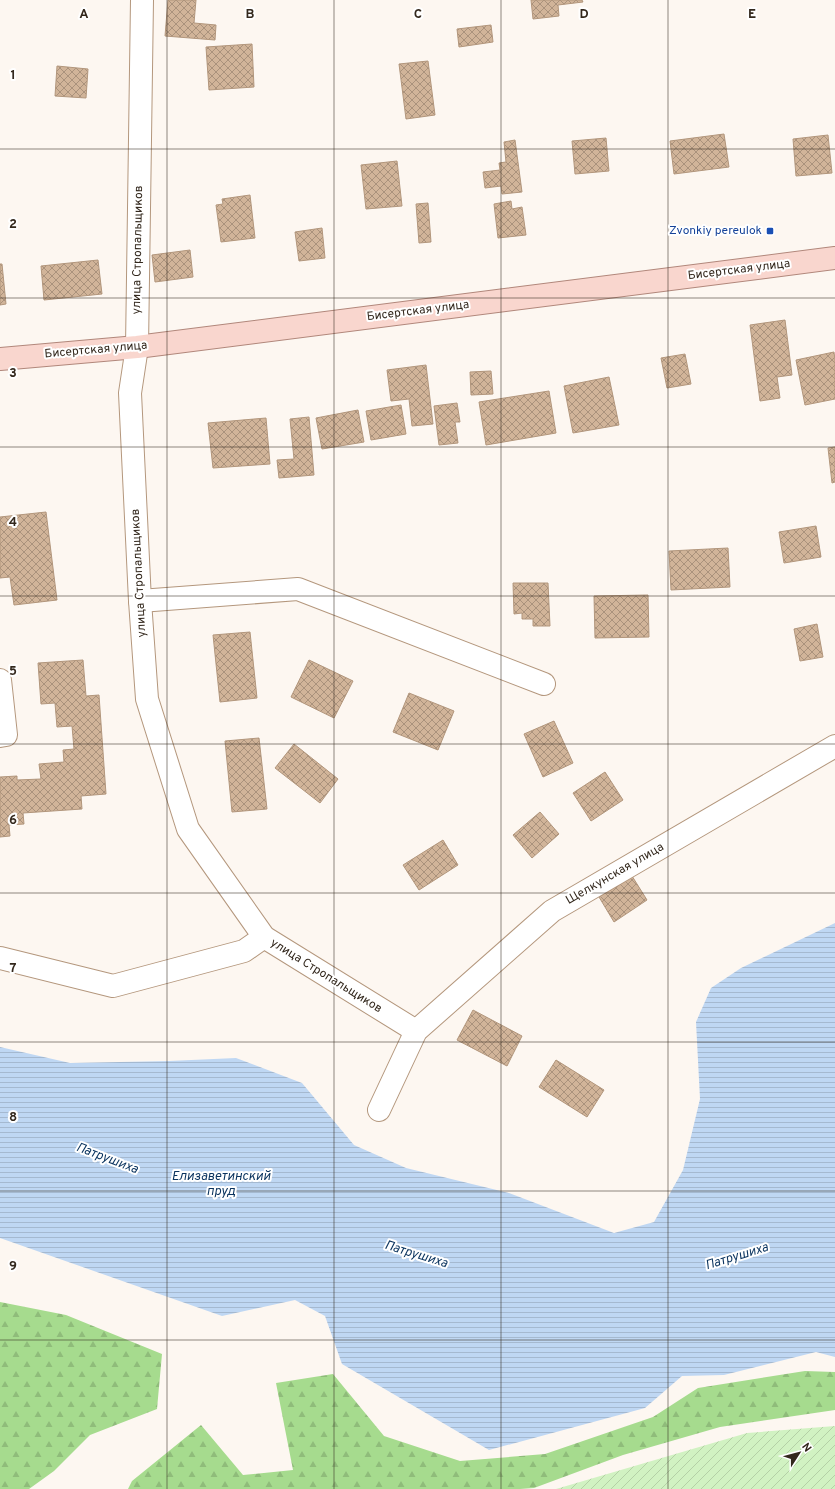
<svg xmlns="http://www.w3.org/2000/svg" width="835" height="1489" font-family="Overpass,sans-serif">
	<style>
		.forest { fill: url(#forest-firs) }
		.garden { fill: url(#garden-furrows) }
		.water { fill: url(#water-rules) }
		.building { fill: url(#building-cross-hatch); stroke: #b2967c }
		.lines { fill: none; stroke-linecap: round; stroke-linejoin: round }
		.minor-casing { stroke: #b4977d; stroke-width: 24 }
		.major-casing { stroke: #b1877b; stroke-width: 24 }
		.minor { stroke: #fff; stroke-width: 22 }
		.major { stroke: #f9d6ce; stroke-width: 22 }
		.grid { fill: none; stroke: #33281d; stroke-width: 1; stroke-opacity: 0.55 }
		.transit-dot { fill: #1a4fb4; stroke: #fff; stroke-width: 1.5 }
		.labels { text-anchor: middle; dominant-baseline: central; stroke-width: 4; stroke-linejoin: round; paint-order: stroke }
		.transit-label { font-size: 12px; fill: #164399; stroke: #fff; text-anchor: end }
		.street-label { font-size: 12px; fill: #33281d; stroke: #fff }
		.water-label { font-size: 13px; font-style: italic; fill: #0a335e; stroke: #fff }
		.grid-label { font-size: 13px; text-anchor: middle; font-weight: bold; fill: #33281d; stroke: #fff; stroke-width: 4; stroke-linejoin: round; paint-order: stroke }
	</style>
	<defs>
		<pattern id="forest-firs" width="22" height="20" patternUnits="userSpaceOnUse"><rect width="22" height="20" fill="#a6db8e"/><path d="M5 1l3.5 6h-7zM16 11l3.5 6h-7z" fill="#8fbc7a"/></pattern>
		<pattern id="garden-furrows" width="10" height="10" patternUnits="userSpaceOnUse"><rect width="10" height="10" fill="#d1f2c2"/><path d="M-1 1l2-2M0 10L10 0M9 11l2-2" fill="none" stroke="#b4d0a6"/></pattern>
		<pattern id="water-rules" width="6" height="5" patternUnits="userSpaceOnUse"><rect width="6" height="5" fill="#bfd7f3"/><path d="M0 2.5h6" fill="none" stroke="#a5b9d0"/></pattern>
		<pattern id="building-cross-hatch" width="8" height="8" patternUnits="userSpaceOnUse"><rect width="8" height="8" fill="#d1b499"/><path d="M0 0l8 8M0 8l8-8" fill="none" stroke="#aa927c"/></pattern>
	</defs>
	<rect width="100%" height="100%" fill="#fdf7f1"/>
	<g class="forest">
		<path d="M0 1302 66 1315 162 1354 157 1409 90 1435 54 1471 29 1489H0Z"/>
		<path d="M805 1371 835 1372V1410L720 1427 623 1455 534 1488 520 1489H128L132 1481 201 1425 243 1475 293 1470 276 1383 333 1374 384 1436 460 1461 545 1454 653 1417 698 1388Z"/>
	</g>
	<path class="garden" d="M835 1426V1489H556L747 1433Z"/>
	<path class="water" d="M835 923V1357L816 1352 724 1375 682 1376 645 1408 489 1450 342 1364 325 1316 295 1300 222 1316 0 1238V1047L70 1063 169 1061 236 1058 302 1083 354 1145 406 1168 509 1193 614 1233 654 1222 683 1170 700 1099 696 1022 711 988 741 968Z"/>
	<g class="building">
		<path d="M168 0H196L194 23 216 25 215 40 165 36Z"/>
		<path d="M531 0H582L583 2 558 5 559 16 533 19Z"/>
		<path d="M491 25 493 42 459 47 457 29Z"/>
		<path d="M252 44 254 87 209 90 206 47Z"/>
		<path d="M428 61 435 115 406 119 399 64Z"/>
		<path d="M57 66 88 69 86 98 55 96Z"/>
		<path d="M724 134 729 167 674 174 670 141Z"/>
		<path d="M828 135 832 173 796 176 793 139Z"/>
		<path d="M606 138 609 171 575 174 572 141Z"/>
		<path d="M515 140 522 192 502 194 501 186 485 188 483 172 500 170 499 163 506 162 504 142Z"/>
		<path d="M397 161 402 206 366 209 361 165Z"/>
		<path d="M250 195 255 238 221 242 216 205 223 204 222 199Z"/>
		<path d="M511 201 512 209 522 207 526 235 498 238 494 204Z"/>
		<path d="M428 203 431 242 419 243 416 204Z"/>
		<path d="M322 228 325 258 299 261 295 232Z"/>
		<path d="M190 250 193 277 155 282 152 255Z"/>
		<path d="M98 260 102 294 44 300 41 266Z"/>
		<path d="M0 264H2L6 304 0 305Z"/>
		<path d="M785 320 792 375 777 377 780 398 760 401 750 325Z"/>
		<path d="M834 352 835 360V399L805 405 796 360Z"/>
		<path d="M685 354 691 384 667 388 661 358Z"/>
		<path d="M426 365 433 424 412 426 409 399 391 401 387 370Z"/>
		<path d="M491 371 493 394 471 395 470 372Z"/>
		<path d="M609 377 619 425 573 433 564 386Z"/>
		<path d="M549 391 556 433 486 445 479 402Z"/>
		<path d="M457 403 460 422H455L458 443 439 445 434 406Z"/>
		<path d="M401 405 406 434 371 440 366 411Z"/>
		<path d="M358 410 364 442 322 449 316 418Z"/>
		<path d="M309 417 314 475 279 478 277 460 294 459 290 419Z"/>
		<path d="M266 418 270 464 213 468 208 423Z"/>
		<path d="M835 447V482L832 483 828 448Z"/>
		<path d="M46 512 57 600 14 605 10 577 0 578V517Z"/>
		<path d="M816 526 821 557 784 563 779 532Z"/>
		<path d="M728 548 730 587 671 590 669 551Z"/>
		<path d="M513 583H548L550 626H533V619H522V613L514 614Z"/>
		<path d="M648 595 649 637 595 638 594 596Z"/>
		<path d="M817 624 823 657 800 661 794 629Z"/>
		<path d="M250 632 257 698 220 702 213 635Z"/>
		<path d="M83 660 86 696 99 695 106 794 81 796 82 809 23 813 24 824 9 825 10 836 0 837V777L17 776V780L41 779 39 764 64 762 63 750 74 749 72 726 57 727 55 703 41 704 38 663Z"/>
		<path d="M309 660 353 681 334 718 291 697Z"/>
		<path d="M409 693 454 711 438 750 393 732Z"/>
		<path d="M554 721 573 763 543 777 524 734Z"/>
		<path d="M259 738 267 809 232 812 225 741Z"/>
		<path d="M294 744 338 779 320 803 275 768Z"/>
		<path d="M605 772 623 800 591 821 573 793Z"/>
		<path d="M540 812 559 834 532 858 513 835Z"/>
		<path d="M443 840 458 865 419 890 403 865Z"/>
		<path d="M632 876 647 900 614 922 599 897Z"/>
		<path d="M473 1010 522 1036 507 1066 457 1040Z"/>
		<path d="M556 1060 604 1090 587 1117 539 1087Z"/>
	</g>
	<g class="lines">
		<g class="minor-casing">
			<g id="minor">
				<path d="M142 0 137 347 130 393 140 601 147 699 188 829 264 937 416 1031"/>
				<path d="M140 601 298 589 544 684"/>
				<path d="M0 680 6 735 0 736"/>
				<path d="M0 958 113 986 244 951 264 937"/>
				<path d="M379 1110 416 1031 552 911 835 746"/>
			</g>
		</g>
		<g class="major-casing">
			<path id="major" d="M0 359 137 347 835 258"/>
		</g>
		<use href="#minor" class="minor"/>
		<use href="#major" class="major"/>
	</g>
	<path class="grid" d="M167 0V1489M334 0V1489M501 0V1489M668 0V1489M0 149H835M0 298H835M0 447H835M0 596H835M0 744H835M0 893H835M0 1042H835M0 1191H835M0 1340H835"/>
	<rect class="transit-dot" x="766" y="227" width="8" height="8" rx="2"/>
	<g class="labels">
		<g class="transit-label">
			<text x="762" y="231">Zvonkiy pereulok</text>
		</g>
		<g class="street-label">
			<text transform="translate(138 250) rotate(-89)">улица Стропальщиков</text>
			<text transform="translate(739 270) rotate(-7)">Бисертская улица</text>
			<text transform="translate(418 311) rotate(-7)">Бисертская улица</text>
			<text transform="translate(96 350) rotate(-5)">Бисертская улица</text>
			<text transform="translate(139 573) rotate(-93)">улица Стропальщиков</text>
			<text transform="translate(615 874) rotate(-30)">Щелкунская улица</text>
			<text transform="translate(326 976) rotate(32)">улица Стропальщиков</text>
		</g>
		<g class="water-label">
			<text transform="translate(107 1159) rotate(21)">Патрушиха</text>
			<text x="221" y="1177">Елизаветинский<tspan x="221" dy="15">пруд</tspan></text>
			<text transform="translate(416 1255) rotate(17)">Патрушиха</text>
			<text transform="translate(737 1257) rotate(-17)">Патрушиха</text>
		</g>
	</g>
	<g class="grid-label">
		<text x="84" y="18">A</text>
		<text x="250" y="18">B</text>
		<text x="418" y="18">C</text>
		<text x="584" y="18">D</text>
		<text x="752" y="18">E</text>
		<text x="13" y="79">1</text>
		<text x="13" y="228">2</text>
		<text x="13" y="377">3</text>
		<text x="13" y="526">4</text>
		<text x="13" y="675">5</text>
		<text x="13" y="824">6</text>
		<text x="13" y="972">7</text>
		<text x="13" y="1121">8</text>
		<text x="13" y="1270">9</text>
	</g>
	<g transform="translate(799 1453) rotate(54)" stroke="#ffffff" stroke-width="3" paint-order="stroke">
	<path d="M0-3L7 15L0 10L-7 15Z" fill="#33281d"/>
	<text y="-6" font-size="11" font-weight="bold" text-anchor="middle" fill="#33281d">N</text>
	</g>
</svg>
